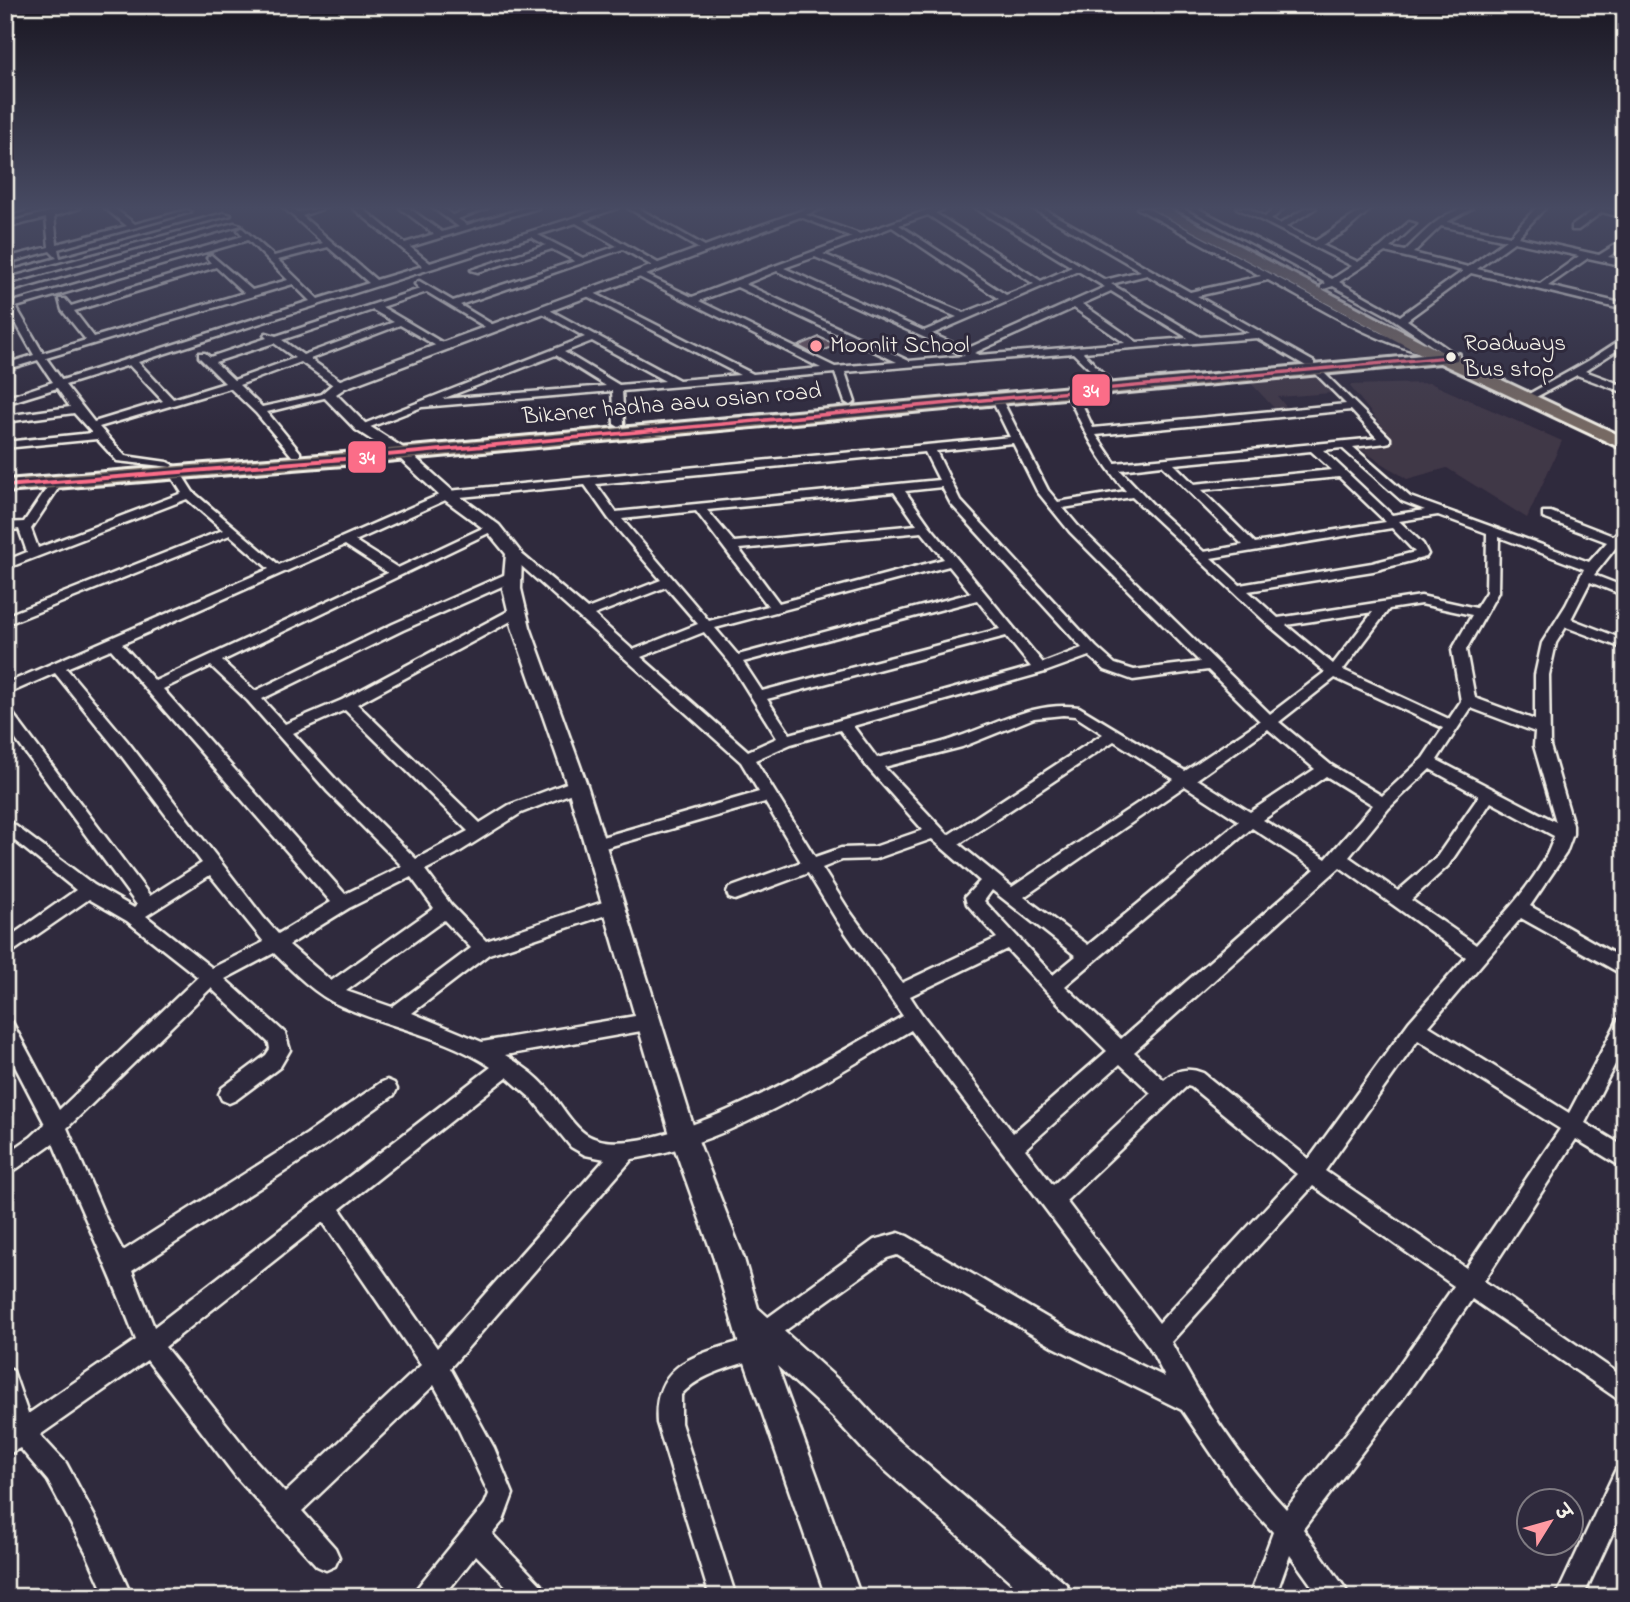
<svg xmlns="http://www.w3.org/2000/svg" width="1630" height="1602" font-family="'Indie Flower','Playpen Sans Deva',sans-serif">
	<style>
		.built { fill: #413747 }
		.building { fill: #6b545e; stroke: #f4f1e8; stroke-width: 2 }
		.lines { fill: none; stroke-linecap: round; stroke-linejoin: round }
		.minor-casing { stroke: #f4f1e8; stroke-width: 5 }
		.tertiary-casing { stroke: #f4f1e8; stroke-width: 5 }
		.primary-casing { stroke: #f4f1e8; stroke-width: 6 }
		.minor { fill: #2f2a3d; fill-rule: evenodd }
		.tertiary { fill: #2f2a3d; fill-rule: evenodd }
		.primary { fill: #766964; fill-rule: evenodd }
		.bus-1-casing { stroke: #2f2a3d; stroke-width: 5 }
		.bus-1 { fill: #fb6d88; fill-rule: evenodd }
		.poi-dot { fill: #ff9aa2; stroke: #2f2a3d; stroke-width: 2.5 }
		.bus-dot { fill: #f4f1e8; stroke: #2f2a3d; stroke-width: 2.5 }
		.labels { text-anchor: middle; dominant-baseline: central; stroke-width: 6; stroke-linejoin: round; paint-order: stroke }
		.far-bus-label { font-size: 23px; fill: #f4f1e8; stroke: #2f2a3d; text-anchor: start }
		.far-poi-label { font-size: 24px; fill: #f4f1e8; stroke: #2f2a3d; text-anchor: start }
		.far-street-label { font-size: 24px; fill: #f4f1e8; stroke: #2f2a3d }
		.line-badge { stroke: #2f2a3d; stroke-width: 2.5 }
		.badge-label { font-size: 19px; text-anchor: middle; font-weight: bold; fill: #fff }
	</style>
	<rect width="100%" height="100%" fill="#2f2a3d"/>
	<filter id="ink" filterUnits="userSpaceOnUse"><feTurbulence type="fractalNoise" baseFrequency=".0143" numOctaves="2"/><feDisplacementMap in="SourceGraphic" scale="14" xChannelSelector="R" yChannelSelector="G"/><feConvolveMatrix kernelMatrix="1 2 1 2 8 2 1 2 1" color-interpolation-filters="sRGB"/></filter>
	<g filter="url(#ink)">
		<g class="built">
			<path d="M1314 374 1332 393 1278 397 1291 413 1275 409 1248 380Z"/>
			<path d="M1430 383 1562 441 1527 518 1447 468 1407 479 1360 449 1392 439 1349 385Z"/>
		</g>
		<path class="building" d="M819 337 836 345 815 355 798 346Z"/>
		<g class="lines">
			<g class="minor-casing">
				<g id="minor">
					<path d="M14 208H29L5 215V211Z"/>
					<path d="M66 208H80L54 216 57 244 127 226 105 208H114L135 224 187 210 191 212 58 249 60 258 224 213 231 215 10 275V271L57 258 50 251 14 261V270H8L5 264V231L9 233 13 256 49 247 46 218 5 228V223Z"/>
					<path d="M284 208H293L297 212 325 208 302 216 376 280 423 266 353 208H362L405 243 434 234 400 208H409L442 232 459 227 433 208H443L452 215 475 208H488L458 219 467 225 524 208H538L410 247 430 263 605 208H618L583 220 663 266 656 268 623 249 460 305 495 326 497 328 492 331 427 292 382 307 448 346 440 348 400 325 310 359 344 383V387H336L301 362 239 385 262 407 332 392V396L267 412 300 452V456H292L256 413 230 388 99 427 125 456 167 462 173 465 171 467 117 461 97 439 5 448V442L92 433 74 413 5 422V416L70 407 57 388 5 404V398L53 382 38 360 5 370V364L34 355 8 309 5 310V298H10L13 302 243 236 238 230 242 228 274 256 323 243ZM576 223 617 246 583 258 538 235ZM531 237 546 245 471 270 478 272 552 249 575 261 453 301 419 281 415 284 420 289 276 336 266 333 264 335 267 338 210 357 205 353H199V357L225 383 173 399 138 362ZM248 240 288 280 252 290 211 255 207 258 211 263 71 306 65 299H59L62 310 86 340 43 353 16 307ZM328 247 369 283 318 299 278 260ZM216 267 244 293 94 337 74 311ZM293 284 310 301 62 380 46 358ZM373 310 394 322 303 355 282 340ZM274 343 295 358 234 380 215 362ZM129 365 163 401 94 422 65 385Z"/>
					<path d="M628 208H638L710 249 703 251Z"/>
					<path d="M933 208H946L935 213 1041 281 1072 267 975 208H985L1105 280 1141 271 1032 208H1042L1190 292 1261 276 1137 208H1147L1381 333 1431 351 1426 354C1369 340 1319 307 1268 280L1197 296 1314 362V366H1306L1257 338 1083 352 1109 380 1104 383 1073 353 845 372 855 402 850 405 845 402 835 373 622 391 624 424 619 427 614 424 612 391 422 407 365 429 356 427 585 337 539 311 537 309 542 306 679 380 740 375 583 294V290L586 289 753 374 821 368 633 274 640 272 692 297 852 237 798 216V212L860 234ZM928 215 1034 284 1006 295 899 225ZM892 227 999 299 964 313 823 254ZM815 257 957 317 924 331 784 268ZM777 271 963 355 965 356 909 361 745 284ZM1078 271 1105 287 966 349 932 334ZM1147 275 1249 333 1200 337 1111 284ZM737 287 897 362 835 367 699 301ZM1111 291 1188 338 1137 342 1082 304ZM1074 308 1125 343 979 355 974 353ZM592 341 665 381 619 385 564 352ZM556 355 606 386 442 399Z"/>
					<path d="M1187 208H1197L1332 279 1352 266 1237 208H1248L1265 217 1275 208H1284L1271 220 1280 224 1306 208H1316L1286 227 1315 241C1329 234 1360 208 1372 208L1346 231 1322 245 1358 262 1381 247 1409 222 1416 224 1390 248 1405 251C1424 233 1444 208 1472 208L1447 222 1510 236 1536 208H1545L1518 237 1599 255 1625 239V245L1608 257 1625 260V266L1588 258 1548 286 1625 304V310L1471 273 1407 320 1456 355 1458 357 1453 360 1387 315 1333 286 1321 290V286L1326 283ZM1441 226 1506 240 1468 267 1413 253ZM1514 242 1579 256 1540 284 1477 269ZM1385 252 1463 271 1400 316 1339 282Z"/>
					<path d="M1590 208H1607L1625 214V218L1602 212 1578 230H1572V226L1594 210Z"/>
					<path d="M234 223 241 225 5 293V287Z"/>
					<path d="M1625 337V345L1585 371 1625 386V393L1577 375 1536 397 1527 395 1588 361Z"/>
					<path d="M1319 368 1390 438V442L1386 443 1353 447 1410 497 1589 562 1607 542 1543 518V512H1551L1613 536 1625 526V547L1617 546 1594 575 1625 587V596L1590 582 1571 619 1625 640V649L1566 627 1556 643 1549 675 1550 746 1573 825V834L1566 853 1530 906 1625 960V976L1521 918 1429 1026 1569 1113 1618 1020 1625 1018V1045L1585 1123 1625 1147V1169L1576 1139 1484 1281 1625 1378V1404L1472 1299 1404 1397 1303 1529 1345 1588 1349 1597H1320L1290 1555 1275 1597H1249L1273 1532 1241 1497 1182 1410 1052 1346 897 1255 887 1258 765 1345 763 1356C736 1367 701 1372 681 1395V1423L736 1597H710L657 1423C652 1358 704 1354 754 1337L756 1326 874 1240 899 1233 907 1236 1068 1330 1165 1377 1150 1348 911 1030C829 1079 727 1145 632 1159L450 1368 494 1448 513 1494 503 1521 492 1534 544 1588 548 1597H517L476 1555 443 1597H413L417 1588 485 1504 489 1494 458 1428 434 1385 302 1511 335 1548 339 1557 335 1566 326 1570 317 1566 237 1478 147 1360 40 1435 66 1463 104 1534 132 1597H106L86 1552 48 1481 20 1448 5 1456V1429L8 1428 5 1419V1367L13 1371 28 1414 136 1340C111 1273 80 1209 53 1143L5 1177V1155L31 1137 45 1124 5 1047V1020L12 1022 59 1110 198 977 127 921 89 899 5 957V940L76 890 5 833V818L94 885 134 908 137 905 5 725V709L10 710 150 896 202 863 117 750 55 673 5 695V684L269 569 230 535 5 625V616L223 530 187 499 5 569V561L27 552 19 529 5 531V523L24 522 53 479H61L63 481 31 529 38 548 182 493 169 472 175 469 179 470 193 492 279 565 448 491 1010 437 992 400 997 397 1002 400 1048 490 1058 502 1126 491C1099 461 1083 429 1067 393L1068 391 1077 393 1093 428 1346 404 1315 373 1314 371ZM1351 410 1377 438 1115 463 1096 435ZM1013 443 1037 491 1070 532 1200 662 1134 670 1115 664 1096 647 960 500 936 451ZM1342 448 1402 501 1425 510 1392 515 1323 450ZM1311 451 1332 470 1194 484 1174 464ZM925 452 939 480 616 512 596 484ZM1162 465 1243 545 1204 552 1161 513 1120 470ZM1339 477 1386 522 1255 543 1201 490ZM585 485 609 519 661 580 587 609 518 551H510L508 554 741 762 759 792 588 841 586 845 588 849 594 851 765 802 801 862 729 888 727 893 729 898 735 900 808 873 836 919 903 1016C844 1050 652 1169 589 1136 572 1127 560 1102 547 1088 535 1074 520 1064 505 1055L647 1030 654 1028 656 1022 654 1016 647 1014 482 1042 412 1013 489 954 618 911 621 906 618 901 612 899 486 941 451 905 425 870 456 854 521 813 582 789 585 785 582 781H572L509 805 480 823 357 704 522 615V609H512L342 700 285 724 262 699 403 630 516 580V574H506L393 624 255 691 222 661 499 528 497 525H489L398 568 355 541 450 498ZM942 487 951 504 1082 648 1043 663 929 525 905 491ZM894 492 917 525 734 542 707 510ZM1132 497 1270 626 1325 672 1270 714 1078 526 1063 508ZM696 511 768 606 709 621 622 519ZM1438 515 1487 533 1486 592 1476 608 1421 596 1278 618 1248 591 1373 571 1426 557 1428 554 1423 544 1399 521ZM1392 528 1415 552 1372 563 1240 585 1211 558ZM922 532 944 559 779 603 739 549ZM1499 537 1584 569 1566 605 1542 643 1535 675V720L1475 698 1466 650 1498 592ZM345 545 388 573 155 681 122 644ZM949 566 971 593 738 655 715 628ZM666 587 698 624 633 650 594 615ZM977 600 1000 629 762 691 743 662ZM1421 604 1472 615 1452 650 1461 701 1449 719 1343 670 1389 609ZM1373 612 1333 664 1286 625ZM704 632 730 663 777 738 748 751 641 657ZM1006 636 1031 667 790 734 767 699ZM111 649 331 902 278 934 263 917 128 742 66 668ZM1089 656 1105 670 1133 680 1208 670 1260 721 1185 771 1079 707C1033 701 998 724 955 738 930 747 903 751 877 758L853 726 1045 672ZM211 666 248 701 328 792 402 866 345 894 163 689ZM1335 678 1443 728 1423 758 1382 796 1331 765 1279 722ZM1471 708 1535 732 1534 746 1556 822 1437 760ZM345 710 468 831 416 859 340 784 293 733ZM1063 715 1075 716 1103 734 948 835 884 767 962 747 1034 718ZM1268 729 1315 769 1250 812 1197 779ZM840 730 868 768 923 830 874 847 841 848 815 857 755 760 791 744ZM1114 741 1174 779 1012 887 959 844ZM1430 769 1479 796 1436 858 1398 891 1349 857 1389 808ZM1326 776 1373 805 1326 859 1263 820ZM1185 786 1239 821 1088 945 1024 897ZM1491 802 1554 836C1544 874 1503 915 1476 945L1411 900 1448 866ZM1252 828 1315 869 1121 1039 1065 986ZM932 839 980 881 965 897 967 904 997 938 902 983 848 909 822 868 842 860 875 859ZM1340 867 1466 957 1409 1022 1309 1159 1203 1073C1188 1067 1176 1069 1164 1080L1134 1052ZM210 875 264 942 212 968 146 916ZM411 877 434 908 331 981 289 945 349 908ZM992 890 1076 956 1053 975 984 901ZM444 920 471 948 392 1007 346 991ZM1007 949 1046 991 1107 1051 1013 1133 921 1013 910 996ZM274 953C294 973 316 995 341 1006 391 1028 445 1036 491 1067L154 1327 132 1271 321 1148 394 1095 397 1089 394 1083 387 1080 380 1083 307 1134 123 1251 106 1219 67 1128 211 988 269 1043 270 1049 266 1055 222 1088 219 1094 222 1100 229 1103 236 1100 280 1067 290 1050 285 1033 225 979ZM1418 1040 1560 1129 1466 1268 1325 1171ZM1120 1064 1151 1093 1053 1185 1025 1149ZM507 1077 532 1099 571 1147 585 1155 605 1159 437 1348 340 1209ZM1187 1086 1191 1087 1297 1174 1159 1323 1066 1201ZM1313 1186 1454 1286 1388 1381 1286 1509C1240 1459 1203 1403 1171 1342ZM323 1222 421 1365 285 1493 255 1460 165 1347Z"/>
					<path d="M1625 1466V1506L1583 1597H1556L1616 1469Z"/>
				</g>
			</g>
			<g class="tertiary-casing">
				<path id="tertiary" d="M808 208H824L345 388 336 394 366 424 408 451 454 492 499 525 522 554 521 589 530 627 587 785 697 1138 744 1259 758 1308 855 1395 891 1434 1067 1585 1072 1597H1028L869 1456 833 1417 777 1366 861 1597H826L740 1348 714 1259 671 1138 567 785 512 627 503 589 506 554 487 531 442 498 398 457 356 430 321 394 335 382Z"/>
			</g>
			<g class="primary-casing">
				<path id="primary" d="M1150 208H1167L1434 348 1445 353 1459 354V360L1625 438V450L1440 363 344 465 5 492V480L344 453 1423 355Z"/>
			</g>
			<use href="#minor" class="minor"/>
			<use href="#tertiary" class="tertiary"/>
			<use href="#primary" class="primary"/>
			<g class="bus-1-casing">
				<path id="bus-1" d="M1453 355 1455 356V358L344 461 5 488V484L344 457Z"/>
			</g>
			<use href="#bus-1" class="bus-1"/>
		</g>
	</g>
	<linearGradient id="sky" x2="0" y2="1"><stop stop-color="#1a1722"/><stop offset="0.48" stop-color="#474a62"/><stop offset="1" stop-color="#474a62" stop-opacity="0"/></linearGradient>
	<rect width="1630" height="433" fill="url(#sky)"/>
	<circle class="poi-dot" cx="816" cy="346" r="7"/>
	<circle class="bus-dot" cx="1451" cy="357" r="6"/>
	<g class="labels">
		<g class="far-bus-label">
			<text x="1464" y="344">Roadways<tspan x="1464" dy="26">Bus stop</tspan></text>
		</g>
		<g class="far-poi-label">
			<text x="830" y="346">Moonlit School</text>
		</g>
		<g class="far-street-label">
			<text transform="translate(672 405) rotate(-5)">Bikaner hadha aau osian road</text>
		</g>
	</g>
	<g class="line-badge">
		<rect x="1071" y="373" width="40" height="34" rx="7" fill="#fb6d88"/>
		<rect x="347" y="440" width="40" height="34" rx="7" fill="#fb6d88"/>
	</g>
	<g class="badge-label">
		<text x="1091" y="397">34</text>
		<text x="367" y="464">34</text>
	</g>
	<rect width="1630" height="1602" fill="none" stroke="#2f2a3d" stroke-width="28"/>
	<rect x="14" y="14" width="1602" height="1574" fill="none" stroke="#f4f1e8" stroke-width="2.5" filter="url(#ink)"/>
	<g transform="translate(1550 1522) rotate(53)"><circle r="33" fill="#2f2a3d" stroke="#7e7a81" stroke-width="2"/>
	<path d="M0-5L12 26L0 18L-12 26Z" fill="#ff9aa2"/>
	<text y="-10" font-size="19" font-weight="bold" text-anchor="middle" fill="#f4f1e8">उ</text>
	</g>
</svg>
